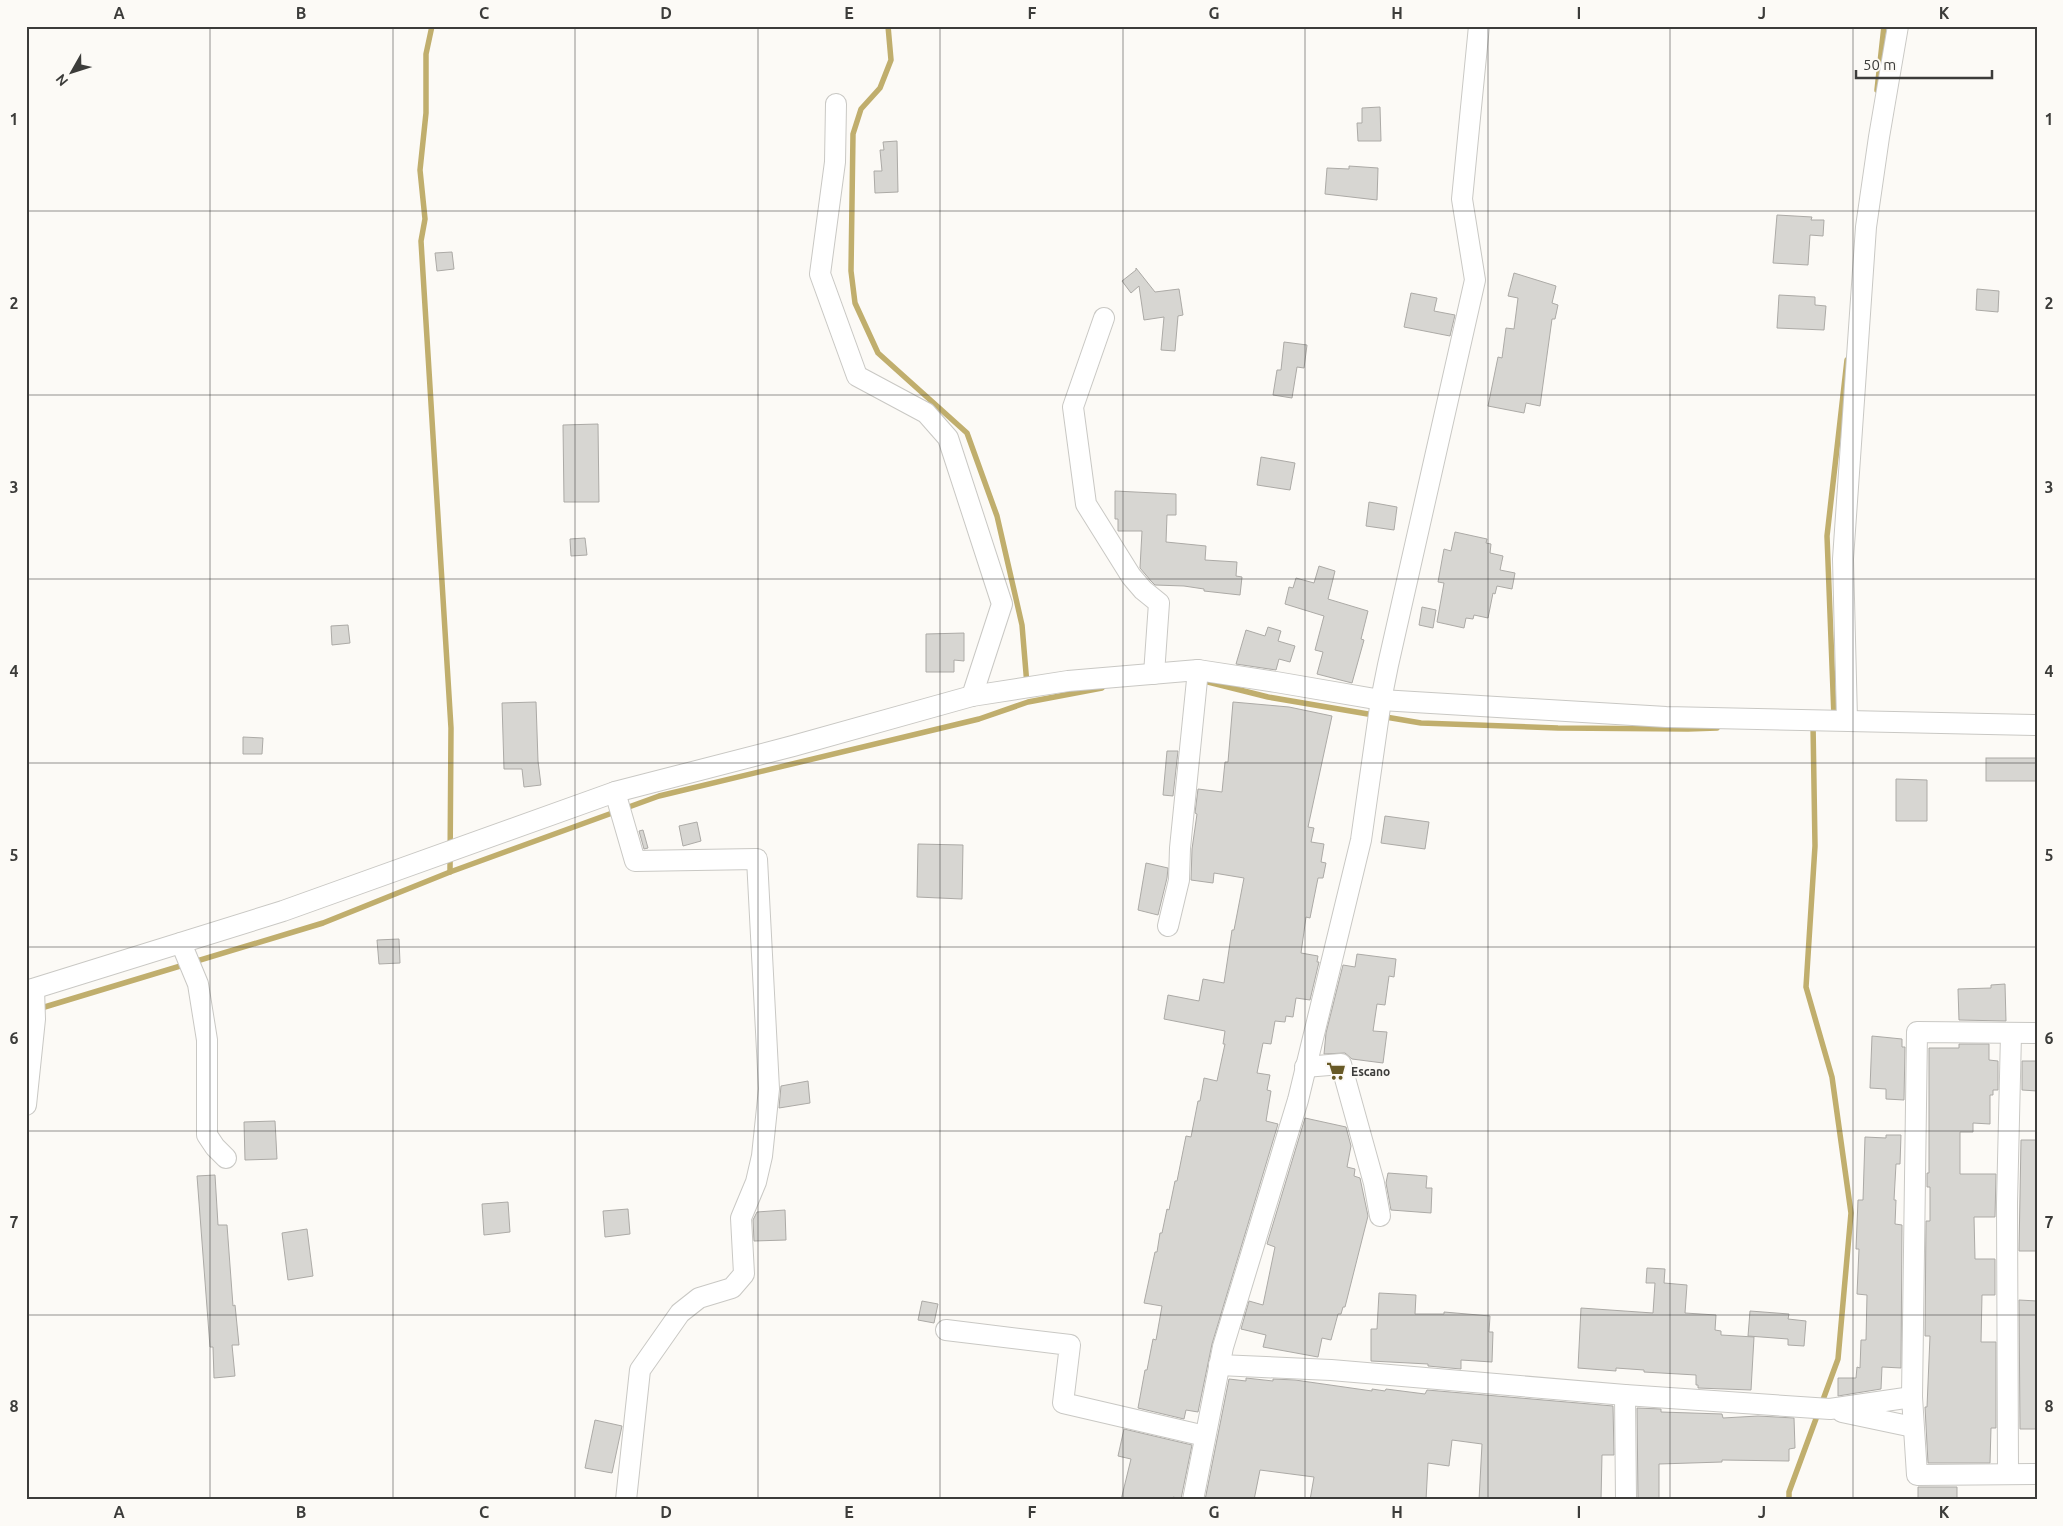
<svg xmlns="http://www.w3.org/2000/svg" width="2063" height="1526" font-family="Ubuntu,sans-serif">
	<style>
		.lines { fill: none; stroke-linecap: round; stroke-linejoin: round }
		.stream { stroke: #c0ae6d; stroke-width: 5.5 }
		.building { fill: #d7d6d2; stroke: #acaaa6 }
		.minor-casing { stroke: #c9c8c4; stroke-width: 22 }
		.minor { stroke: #fff; stroke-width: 20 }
		.grid { fill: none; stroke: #3c3c3a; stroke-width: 1; stroke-opacity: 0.55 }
		.labels { text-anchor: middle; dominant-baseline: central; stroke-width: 4.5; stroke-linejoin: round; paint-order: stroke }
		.poi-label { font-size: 12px; font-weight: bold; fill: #3c3c3a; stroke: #fcfaf6; text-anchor: start }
		.neatline { fill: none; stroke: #3c3c3a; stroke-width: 2 }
		.grid-label { font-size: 16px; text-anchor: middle; font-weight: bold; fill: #3c3c3a }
	</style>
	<rect width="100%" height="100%" fill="#fcfaf6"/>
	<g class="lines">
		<g class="stream">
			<path d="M432 26 426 54V113L420 170 425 219 421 241 451 728 450 872"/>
			<path d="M888 26 891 60 880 88 861 109 853 134 851 271 855 303 878 353 967 433 997 516 1022 625 1027 685"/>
			<path d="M1877 90 1884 26"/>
			<path d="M1200 680 1268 697 1421 723 1558 728 1688 729 1717 728"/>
			<path d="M1834 717 1827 536 1847 360"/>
			<path d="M38 1009 323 923 450 872 659 796 979 719 1028 702 1102 688"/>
			<path d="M1789 1500V1492L1838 1359 1851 1213 1832 1077 1806 987 1815 846 1813 724"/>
		</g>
	</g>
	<g class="building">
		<path d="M1380 107 1381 141H1358L1357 123H1362V108Z"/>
		<path d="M897 141 898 192 875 193 874 171H882L880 150H884L883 142Z"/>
		<path d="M1349 166 1378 168 1377 200 1325 194 1327 168 1349 169Z"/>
		<path d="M1777 215 1812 217 1811 220H1824L1823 236 1810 235 1808 265 1773 263Z"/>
		<path d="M452 252 454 269 437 271 435 253Z"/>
		<path d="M1136 268 1155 292 1179 289 1183 315 1178 316 1175 351 1161 350 1164 317 1144 320 1139 286 1131 293 1122 281 1136 270Z"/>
		<path d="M1514 273 1556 286 1552 303 1558 305 1555 319H1552L1540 406 1526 403 1524 413 1488 406 1498 357 1502 358 1506 328 1514 329 1518 298 1508 296Z"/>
		<path d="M1977 289 1999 291 1998 312 1976 310Z"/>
		<path d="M1411 293 1437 298 1434 311 1455 315 1450 336 1404 327Z"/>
		<path d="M1779 295 1815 297V305L1826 306 1824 330 1777 328Z"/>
		<path d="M1284 342 1307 345 1304 368 1297 367 1292 398 1273 395 1277 370H1281Z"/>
		<path d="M598 424 599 502H564L563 425Z"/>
		<path d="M1261 457 1295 463 1290 490 1257 485Z"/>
		<path d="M1115 491 1176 494V515H1167L1166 542 1206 546 1205 560 1237 562 1236 576 1242 577 1240 595 1204 591V589L1184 586 1155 585 1151 581 1140 568 1142 531H1118V519H1115Z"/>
		<path d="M1369 502 1397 507 1394 530 1366 526Z"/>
		<path d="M1455 532 1487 539 1486 543 1491 544 1490 553 1503 556 1500 570 1515 573 1512 589 1497 586 1495 594 1493 593 1488 618 1474 615 1473 619 1466 618 1464 628 1437 622 1444 583 1438 582 1444 549 1451 551Z"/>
		<path d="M585 538 587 555 571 556 570 539Z"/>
		<path d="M1319 566 1335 571 1328 599 1368 611 1361 639 1364 640 1352 683 1317 674 1323 652 1315 650 1324 616 1285 604 1289 587 1293 588 1296 578 1314 583Z"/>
		<path d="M1422 607 1436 610 1433 628 1419 625Z"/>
		<path d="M348 625 350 643 332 645 331 626Z"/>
		<path d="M1268 627 1281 631 1278 641 1295 646 1290 662 1279 659 1276 670 1236 664 1246 630 1265 636Z"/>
		<path d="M964 633V661L954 660V672H926V634Z"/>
		<path d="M536 702 538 761 541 785 524 787 522 769H504L502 703Z"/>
		<path d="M1233 702 1289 707 1332 716 1308 827 1314 828 1311 842 1324 844 1321 862 1326 863 1323 878H1318L1310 918 1306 917 1301 953 1318 956 1317 962H1319L1310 1000 1296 998 1293 1017 1286 1016 1285 1022 1275 1021 1271 1044 1263 1043 1257 1073 1270 1075 1267 1090 1271 1091 1266 1121 1278 1124 1212 1344 1198 1412 1186 1410 1184 1419 1138 1408 1145 1370H1147L1153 1339 1156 1340 1162 1306 1144 1303 1155 1252H1157L1160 1233H1162L1167 1209 1169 1210 1175 1181H1177L1186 1136 1191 1137 1198 1101H1200L1204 1078 1217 1081 1225 1044H1223L1225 1031 1164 1019 1168 995 1199 1001 1203 979 1224 983 1232 930H1234L1244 878 1214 873 1213 883 1191 880 1192 849 1197 814 1195 813 1198 789 1222 792 1225 762H1228Z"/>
		<path d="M243 737 263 738 262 754H243Z"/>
		<path d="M1167 751H1178L1173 796 1163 795Z"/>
		<rect x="1986" y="758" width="51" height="23"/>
		<path d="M1896 779 1927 780V821H1896Z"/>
		<path d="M1385 816 1429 822 1425 849 1381 843Z"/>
		<path d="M697 822 701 841 683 846 679 826Z"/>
		<path d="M643 830 648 848 644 849 639 831Z"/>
		<path d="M918 844 963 845 962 899 917 897Z"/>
		<path d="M1146 863 1168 868 1167 878 1158 915 1138 910Z"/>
		<path d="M399 939 400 963 379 964 377 940Z"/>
		<path d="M1357 954 1396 959 1394 977 1389 976 1385 1005 1377 1004 1373 1031 1387 1032 1383 1063 1352 1059 1345 1053 1324 1054 1326 1033 1343 965 1355 967Z"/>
		<path d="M2005 984 2006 1021 1959 1020 1958 989 1991 988V985Z"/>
		<path d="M1872 1036 1902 1039V1047H1905L1904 1100 1886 1099V1089L1870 1088Z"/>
		<path d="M1959 1044H1989V1060L1998 1061V1090H1993V1095H1990V1124L1973 1123V1132H1960V1174H1996L1995 1217H1974L1975 1259H1995V1295H1982L1981 1342H1996V1428H1991L1990 1463H1928L1925 1407H1927L1930 1336H1925L1926 1221H1930V1187H1927V1173H1929V1048H1959Z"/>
		<path d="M2022 1061H2037V1091L2022 1090Z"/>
		<path d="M808 1081 810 1103 779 1108 781 1086Z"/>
		<path d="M1305 1118 1346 1127 1351 1146 1347 1167 1355 1169 1354 1176 1360 1178 1368 1216 1345 1307H1343L1341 1314H1338L1331 1340 1322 1338 1318 1357 1263 1347 1266 1335 1241 1329 1249 1301 1263 1305 1275 1247 1267 1244Z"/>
		<path d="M275 1121 277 1159 245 1160 244 1122Z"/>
		<path d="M1886 1135H1901L1900 1164H1896L1894 1200H1896L1895 1224 1902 1225 1901 1368 1882 1367 1881 1389 1838 1396V1378H1856L1857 1367 1860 1368 1861 1340H1866L1867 1295 1857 1294 1859 1249H1856L1858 1200H1863L1865 1137 1886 1138Z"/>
		<path d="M2021 1140H2037V1251H2019Z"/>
		<path d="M1388 1173 1427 1176 1426 1188H1432L1431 1213 1391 1210 1386 1183Z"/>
		<path d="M215 1175 218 1225H227L233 1306 235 1305 239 1345H232L235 1376 214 1378 213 1347H210L197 1176Z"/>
		<path d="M508 1202 510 1232 484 1235 482 1204Z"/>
		<path d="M628 1209 630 1234 605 1237 603 1211Z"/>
		<path d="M785 1210 786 1240 754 1241 753 1220 757 1212Z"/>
		<path d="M307 1229 313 1276 288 1280 282 1233Z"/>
		<path d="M1647 1268 1665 1269 1664 1283 1687 1285 1685 1313 1716 1315 1715 1330 1721 1331V1335L1754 1337 1751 1390 1698 1388V1385H1696V1375L1644 1372V1370L1616 1368V1371L1578 1368 1581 1308 1653 1313 1655 1283H1646Z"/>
		<path d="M1379 1293 1416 1295 1415 1314H1444V1312L1490 1316 1489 1332H1493L1492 1362 1461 1360V1369L1428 1366V1364L1371 1361V1329H1377Z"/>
		<path d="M2019 1300 2037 1301V1429H2020Z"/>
		<path d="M922 1301 938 1304 934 1323 918 1320Z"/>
		<path d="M1750 1311 1789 1314 1788 1319 1806 1321 1804 1346 1788 1345V1339L1748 1336Z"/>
		<path d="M1246 1378 1273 1381V1379L1295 1380 1372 1391V1389L1385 1391 1386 1389 1425 1394 1427 1390 1613 1406 1614 1455H1602L1601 1500H1479L1482 1444 1452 1440 1449 1466 1428 1463 1426 1500H1310L1314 1477 1260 1470 1254 1500H1205L1229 1379 1246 1381Z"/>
		<path d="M1637 1408 1661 1409V1412L1722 1414 1723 1418 1758 1416 1794 1418 1795 1448 1789 1449V1461L1722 1460V1462L1659 1464V1500H1638Z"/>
		<path d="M595 1420 622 1426 612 1473 585 1468Z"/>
		<path d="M1124 1429 1192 1445 1181 1499 1173 1497V1500H1121L1131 1459 1118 1456Z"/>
		<path d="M1918 1487H1957V1500H1921V1498H1918Z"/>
	</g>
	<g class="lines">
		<g class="minor-casing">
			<g id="minor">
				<path d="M836 104 835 162 820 274 857 376 926 413 948 438 1002 604 972 696"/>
				<path d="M1104 318 1073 407 1086 504 1131 576 1143 590 1159 603 1154 674"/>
				<path d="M1847 720 1843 559 1866 227 1879 137 1898 26"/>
				<path d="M615 792 635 861 757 859 769 1089 762 1156 756 1182 741 1218 744 1274 732 1288 699 1298 680 1313 640 1370 626 1500"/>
				<path d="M1168 926 1179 880 1180 848 1198 670"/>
				<path d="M181 943 198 984 207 1040V1135L215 1147 226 1158"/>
				<path d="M26 991 283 911 615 792 793 746 972 696 1068 681 1198 670 1276 682 1381 700 1666 717 2037 725"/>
				<path d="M2037 1033 1917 1032 1912 1397 1917 1475 2037 1474"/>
				<path d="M1305 1067 1341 1064 1374 1183 1380 1216"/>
				<path d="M26 1105 35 1019 34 989"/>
				<path d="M946 1330 1070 1345 1063 1403 1205 1436"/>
				<path d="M1219 1365 1331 1370 1625 1395 1830 1409 1912 1397"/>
				<path d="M1625 1395 1626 1500"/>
				<path d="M1842 1412 1913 1427"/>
				<path d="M2008 1473 2007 1203 2011 1034"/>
				<path d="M1193 1500 1223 1347 1298 1100 1361 840 1381 700 1388 665 1475 280 1462 199 1479 26"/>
			</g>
		</g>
		<use href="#minor" class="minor"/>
	</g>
	<path class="grid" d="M210 26V1500M393 26V1500M575 26V1500M758 26V1500M940 26V1500M1123 26V1500M1305 26V1500M1488 26V1500M1670 26V1500M1853 26V1500M26 211H2037M26 395H2037M26 579H2037M26 763H2037M26 947H2037M26 1131H2037M26 1315H2037"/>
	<defs>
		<g id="supermarket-bare" transform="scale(1.5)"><path d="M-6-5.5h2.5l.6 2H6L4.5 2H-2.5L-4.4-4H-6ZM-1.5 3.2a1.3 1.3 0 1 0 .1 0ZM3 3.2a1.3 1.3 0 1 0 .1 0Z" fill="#685a27" stroke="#fcfaf6" stroke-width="2.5" paint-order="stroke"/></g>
	</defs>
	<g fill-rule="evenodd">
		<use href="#supermarket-bare" x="1336" y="1071"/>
	</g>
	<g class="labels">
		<g class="poi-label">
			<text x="1351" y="1071">Escano</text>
		</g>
	</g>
	<rect width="2063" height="1526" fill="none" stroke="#fcfaf6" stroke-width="55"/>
	<g transform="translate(72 72) rotate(231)" stroke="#fcfaf6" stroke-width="4" paint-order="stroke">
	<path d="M0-4L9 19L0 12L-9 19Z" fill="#3c3c3a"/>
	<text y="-8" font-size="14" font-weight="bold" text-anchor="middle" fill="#3c3c3a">N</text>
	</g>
	<path d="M1856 70v8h136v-8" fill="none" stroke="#3c3c3a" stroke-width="2.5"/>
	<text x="1863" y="70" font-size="15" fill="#3c3c3a" stroke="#fcfaf6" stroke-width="4" paint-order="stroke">50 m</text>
	<rect x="28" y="28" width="2008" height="1470" class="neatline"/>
	<g class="grid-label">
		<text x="119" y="19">A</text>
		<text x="301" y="19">B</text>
		<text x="484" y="19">C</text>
		<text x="666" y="19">D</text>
		<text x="849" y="19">E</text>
		<text x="1032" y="19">F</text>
		<text x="1214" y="19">G</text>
		<text x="1397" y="19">H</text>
		<text x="1579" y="19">I</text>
		<text x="1762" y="19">J</text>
		<text x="1944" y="19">K</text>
		<text x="14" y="125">1</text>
		<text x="2049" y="125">1</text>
		<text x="14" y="309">2</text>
		<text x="2049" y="309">2</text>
		<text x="14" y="493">3</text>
		<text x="2049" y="493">3</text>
		<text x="14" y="677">4</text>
		<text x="2049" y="677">4</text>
		<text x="14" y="861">5</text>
		<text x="2049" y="861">5</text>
		<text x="14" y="1044">6</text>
		<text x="2049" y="1044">6</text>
		<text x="14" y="1228">7</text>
		<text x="2049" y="1228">7</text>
		<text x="14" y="1412">8</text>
		<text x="2049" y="1412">8</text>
		<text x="119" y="1518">A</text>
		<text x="301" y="1518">B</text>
		<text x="484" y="1518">C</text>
		<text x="666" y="1518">D</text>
		<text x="849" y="1518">E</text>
		<text x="1032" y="1518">F</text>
		<text x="1214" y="1518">G</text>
		<text x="1397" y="1518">H</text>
		<text x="1579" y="1518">I</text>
		<text x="1762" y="1518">J</text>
		<text x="1944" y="1518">K</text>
	</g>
</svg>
